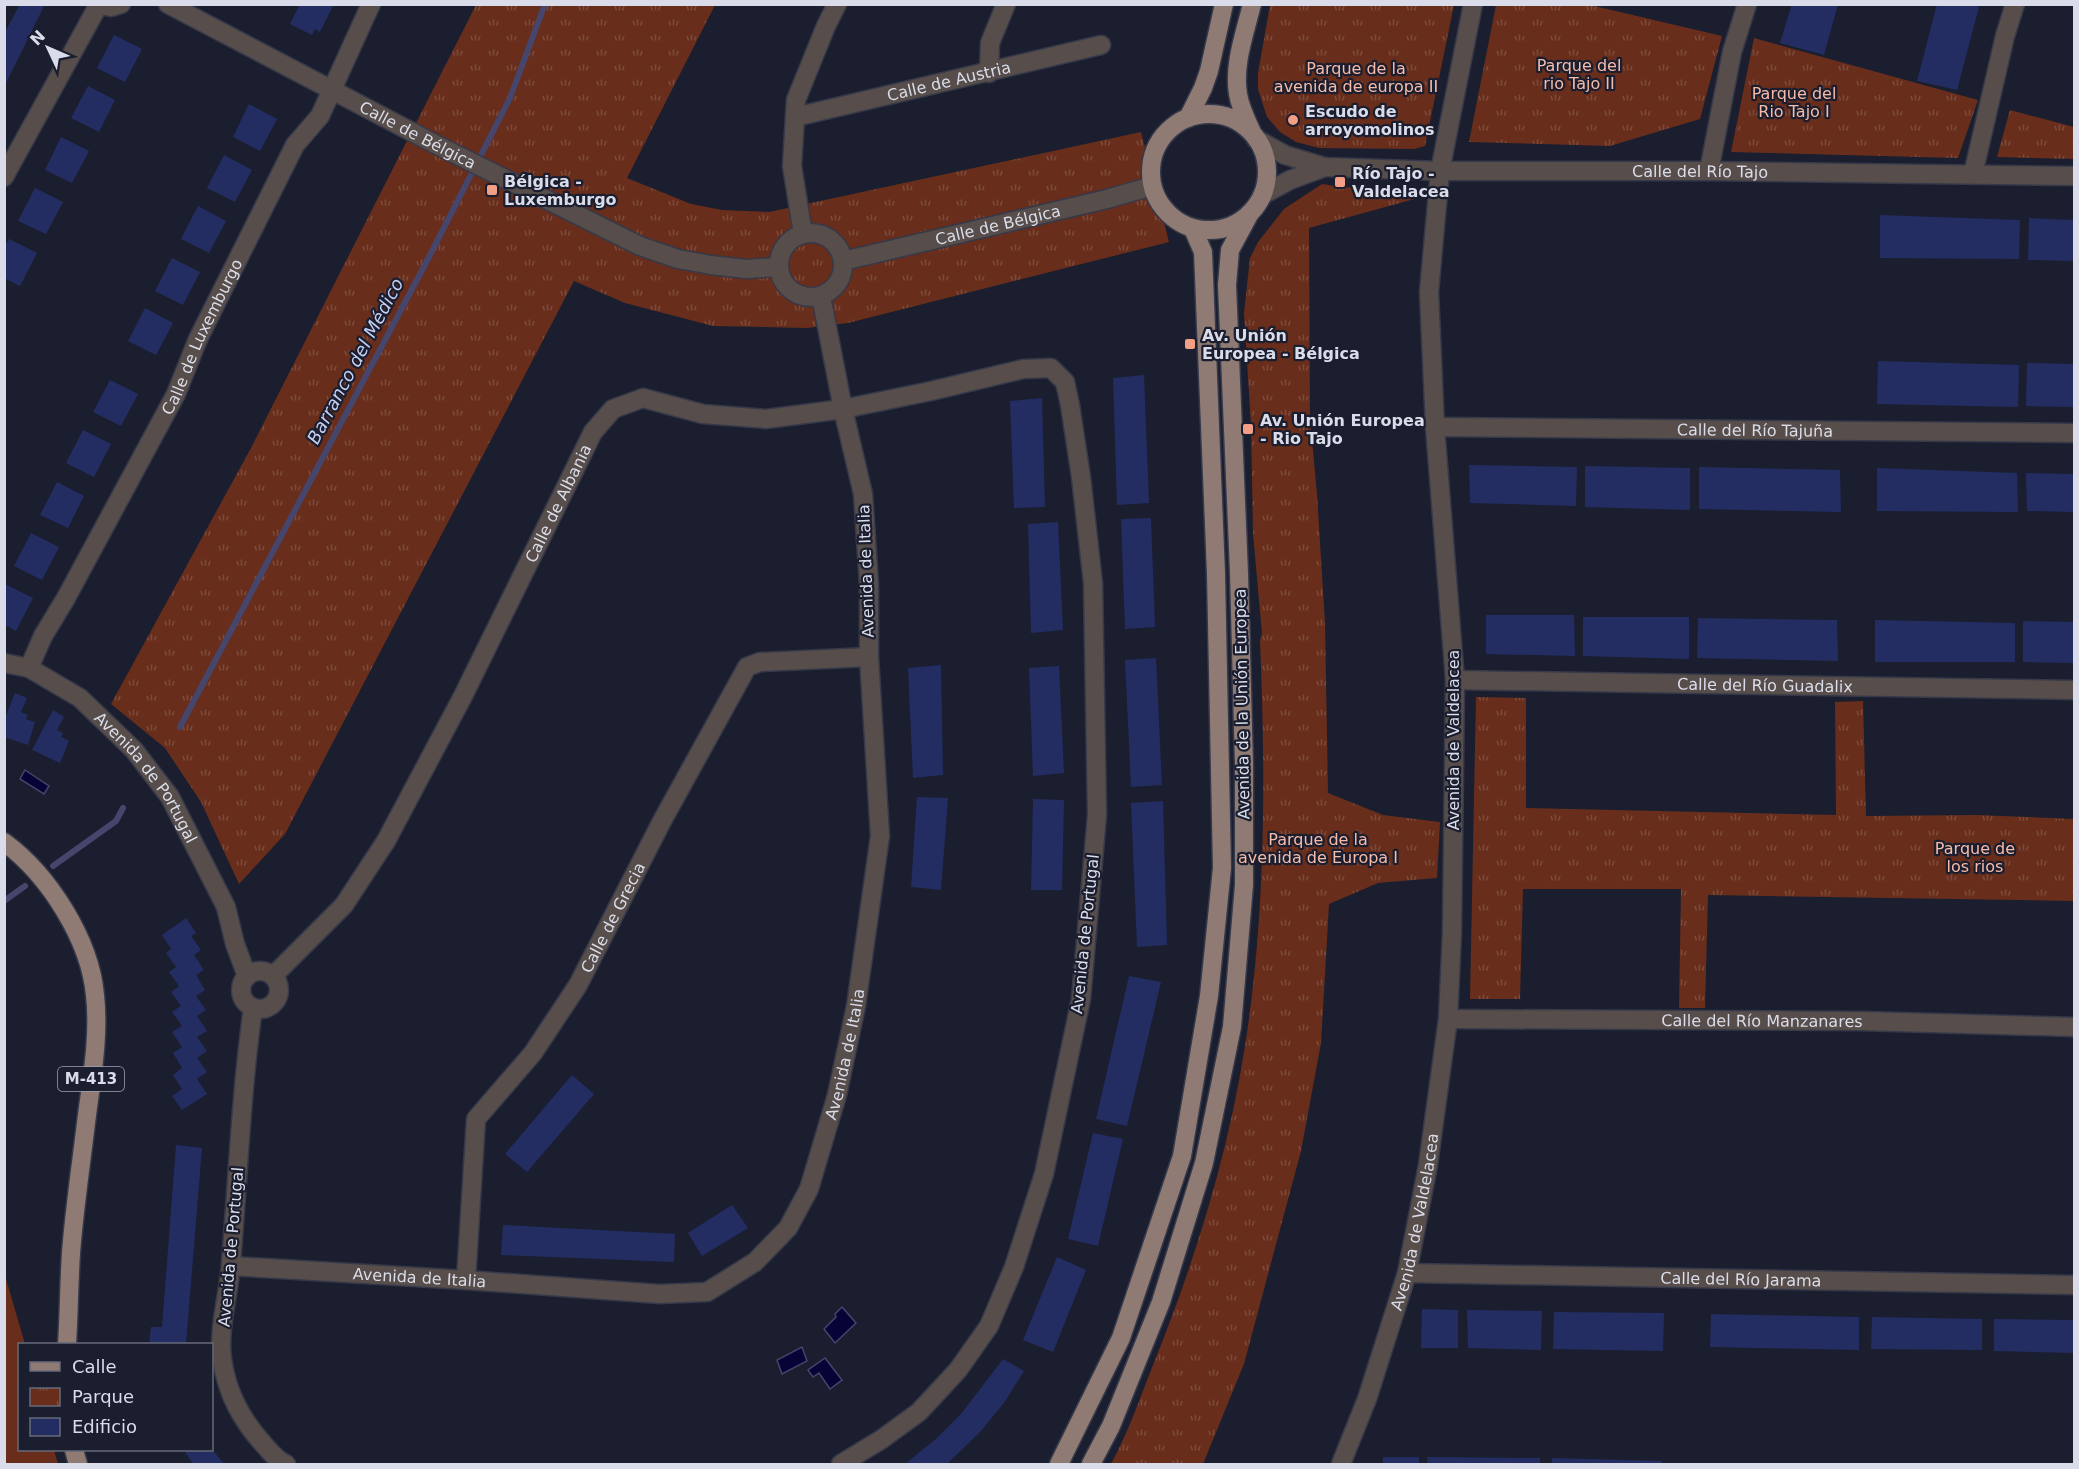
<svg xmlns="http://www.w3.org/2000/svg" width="2079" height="1469" font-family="'DejaVu Sans',sans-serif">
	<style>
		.green { fill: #682d1b }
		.park { fill: url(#park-tufts) }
		.water { fill: #060436; stroke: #46456c; stroke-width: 1.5 }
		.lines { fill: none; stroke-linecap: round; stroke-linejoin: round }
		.stream { stroke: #46456c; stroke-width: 6 }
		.building { fill: #242d62 }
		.street-casing { stroke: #353949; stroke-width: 21 }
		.primary-casing { stroke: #353949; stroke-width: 21 }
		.street { stroke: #574d4a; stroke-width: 18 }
		.primary { stroke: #8f7b74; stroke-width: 18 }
		.poi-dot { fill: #f39f85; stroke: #1a1e2f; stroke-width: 2 }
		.labels { text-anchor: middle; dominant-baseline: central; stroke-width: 4.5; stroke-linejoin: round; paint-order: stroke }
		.shield { fill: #1a1e2f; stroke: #a0a4b1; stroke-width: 1.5 }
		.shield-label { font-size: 15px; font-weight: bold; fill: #dadde9 }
		.park-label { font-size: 16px; fill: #f7bba8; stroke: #1a1e2f }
		.street-label { font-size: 16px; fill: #dadde9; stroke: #1a1e2f }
		.poi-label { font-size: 16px; font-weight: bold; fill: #dadde9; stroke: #1a1e2f; text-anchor: start }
		.water-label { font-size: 18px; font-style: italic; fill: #c6cff2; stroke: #1a1e2f }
	</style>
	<defs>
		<pattern id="park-tufts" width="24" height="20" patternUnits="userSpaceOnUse" patternTransform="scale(1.5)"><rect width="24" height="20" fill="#682d1b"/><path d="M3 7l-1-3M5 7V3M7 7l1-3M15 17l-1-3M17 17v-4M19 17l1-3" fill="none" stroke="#7d4b3c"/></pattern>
	</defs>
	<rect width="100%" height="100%" fill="#1a1e2f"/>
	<path class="green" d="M4 1272 25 1344H20V1450H54L58 1464H5Z"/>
	<g class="park">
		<path d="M476 5H715L627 178 691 204 722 210 769 212 1141 132 1169 242 848 323 807 328 713 326 625 303 574 281 285 834 239 884 201 802 165 748 111 704 251 448Z"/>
		<path d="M1270 5H1454L1425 146 1414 149 1319 148 1296 142 1280 132 1267 117 1258 89V73Z"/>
		<path d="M1496 5H1590L1722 36 1700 119 1610 146 1469 142Z"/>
		<path d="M1754 38 1978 100 1958 158 1731 152Z"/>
		<path d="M2010 110 2074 127V159L1997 157Z"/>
		<path d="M1322 184 1342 187 1421 190 1418 198 1309 228 1310 418 1317 494 1325 623 1328 793 1383 815 1440 822 1437 878 1378 883 1329 904 1321 1043 1301 1151 1244 1364 1203 1464H1111C1129 1431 1141 1395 1155 1360 1200 1248 1235 1131 1250 1011 1266 888 1265 764 1260 640L1262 634 1253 533 1251 425 1244 313 1250 258 1258 242 1284 209Z"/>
		<path d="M1476 697 1526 698V808L1836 815 1835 702 1863 701 1866 816 1976 815 2074 819V901L1708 895 1705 1008H1679L1681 889H1523L1520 999H1470Z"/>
	</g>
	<g class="water">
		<path d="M25 770 49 786 44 794 20 779Z"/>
		<path d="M842 1307 856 1323 835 1343 824 1329 836 1317 835 1314Z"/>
		<path d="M802 1347 807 1361 782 1374 777 1360Z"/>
		<path d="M825 1358 842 1380 830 1389 819 1373 813 1377 808 1370Z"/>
	</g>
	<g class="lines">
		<g class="stream">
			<path d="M180 727 429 257 510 98 545 4"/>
			<path d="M53 866 116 821 123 808"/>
			<path d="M4 901 25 886"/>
		</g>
	</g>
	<g class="building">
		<path d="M20 4H45L4 87V34Z"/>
		<path d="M300 4H334L320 32 315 29 312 35 290 24Z"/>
		<path d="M1792 4H1838L1824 55 1780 43Z"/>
		<path d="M1937 4H1971L1979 7 1957 90 1917 81Z"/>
		<path d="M114 35 142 49 125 82 97 68Z"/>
		<path d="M88 86 115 100 99 132 71 118Z"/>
		<path d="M249 104 277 119 260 151 233 137Z"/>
		<path d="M61 137 89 151 72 183 45 170Z"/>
		<path d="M224 155 252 170 235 202 207 188Z"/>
		<path d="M35 188 63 202 46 234 18 221Z"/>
		<path d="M198 206 226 221 209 253 181 239Z"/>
		<path d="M1880 215 2020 220 2019 259 1880 258Z"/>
		<path d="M2029 218 2074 220V261L2028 260Z"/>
		<path d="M9 239 37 253 20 286 4 278V247Z"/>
		<path d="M172 258 200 272 183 305 155 291Z"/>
		<path d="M145 308 173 323 156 355 128 341Z"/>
		<path d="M1878 361 2019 365 2018 407 1877 404Z"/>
		<path d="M2027 363 2074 364V407L2026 406Z"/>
		<path d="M1144 375 1149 503 1117 505 1113 378Z"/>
		<path d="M110 380 138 394 121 426 93 412Z"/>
		<path d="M1042 398 1045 507 1014 508 1010 401Z"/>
		<path d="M83 430 111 444 94 477 66 463Z"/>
		<path d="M1469 465 1577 467 1576 506 1470 503Z"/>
		<path d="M1585 466 1690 468V510L1585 507Z"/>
		<path d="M1699 467 1840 470 1841 512 1699 509Z"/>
		<path d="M1877 468 2017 473 2018 512 1877 511Z"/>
		<path d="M2026 473 2074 474V512L2027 511Z"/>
		<path d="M57 482 84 496 68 528 40 515Z"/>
		<path d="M1151 518 1155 627 1125 629 1121 519Z"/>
		<path d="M1058 522 1063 630 1031 633 1028 524Z"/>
		<path d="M31 533 59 547 42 580 14 566Z"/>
		<path d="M5 584 33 598 16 631 5 625Z"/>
		<path d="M1486 615H1574L1575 656 1486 654Z"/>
		<path d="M1583 617H1689V659L1583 656Z"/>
		<path d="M1698 618 1837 620 1838 661 1697 658Z"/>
		<path d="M1875 620 2015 623V662H1875Z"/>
		<path d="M2023 621 2074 622V663L2023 662Z"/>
		<path d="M1156 658 1162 785 1131 787 1125 660Z"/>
		<path d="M941 665 943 775 913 778 908 668Z"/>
		<path d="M1059 666 1064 773 1033 776 1029 668Z"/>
		<path d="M15 693 27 698 21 712 28 715 26 719 35 722 28 745 4 737V721Z"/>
		<path d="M53 710 64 717 57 730 63 733 61 737 69 741 60 763 32 750Z"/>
		<path d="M917 797 948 798 941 890 911 887Z"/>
		<path d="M1033 799 1064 800 1062 890H1031Z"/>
		<path d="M1163 801 1167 945 1137 947 1131 803Z"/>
		<path d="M186 918 196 933 191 936 201 950 194 955 204 970 196 975 205 990 196 996 206 1010 197 1016 207 1031 197 1037 207 1051 197 1058 207 1072 197 1079 207 1094 182 1110 172 1096 182 1089 173 1075 182 1068 173 1053 182 1047 172 1032 182 1026 172 1012 181 1006 171 992 179 986 169 972 176 967 166 953 171 949 162 935Z"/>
		<path d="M1129 976 1161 982 1127 1126 1096 1119Z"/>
		<path d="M572 1075 594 1094 527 1172 505 1154Z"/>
		<path d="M1093 1133 1123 1139 1098 1246 1068 1239Z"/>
		<path d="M176 1145 202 1148 186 1344H149L151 1327H162Z"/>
		<path d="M732 1205 748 1228 702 1256 688 1233Z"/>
		<path d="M503 1225 675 1234 674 1262 501 1255Z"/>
		<path d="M1057 1257 1086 1270 1053 1352 1023 1340Z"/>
		<path d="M1422 1309 1458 1310V1348H1421Z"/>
		<path d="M1467 1310 1542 1311 1541 1350 1468 1348Z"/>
		<path d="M1554 1312 1664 1313 1663 1351 1553 1349Z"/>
		<path d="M1711 1314 1859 1317V1350L1710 1347Z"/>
		<path d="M1872 1317 1982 1319V1350L1871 1349Z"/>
		<path d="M1994 1319 2074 1320V1353L1994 1351Z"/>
		<path d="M1003 1359 1024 1371 1004 1403 980 1432 947 1464H905L937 1438 961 1414Z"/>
		<path d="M212 1449 224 1464H193L184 1450Z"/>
		<rect x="1383" y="1457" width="36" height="7"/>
		<path d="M1427 1457 1540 1458V1464H1428Z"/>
		<path d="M1552 1458 1662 1461V1464H1552Z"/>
	</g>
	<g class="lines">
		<g class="street-casing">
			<g id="street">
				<path d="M96 4 111 7 121 4"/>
				<path id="s1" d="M168 4 433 143 640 246 678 259 711 265 746 269 778 267"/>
				<path d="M989 73 990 43 1006 4"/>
				<path id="s2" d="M795 117 1101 45"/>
				<path id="s3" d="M1256 139 1285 155 1325 167 1440 171H1709L2074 176"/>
				<path d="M1709 171 1732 52 1747 4"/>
				<path d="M1973 174 2005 36 2015 4"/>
				<path d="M4 177 98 6"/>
				<path d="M1262 195 1290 180 1325 167"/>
				<circle cx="811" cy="265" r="32"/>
				<path d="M803 234 792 166 796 100 826 26 837 4"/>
				<path id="s4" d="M843 261 1107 199 1152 186"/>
				<path id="s5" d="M1435 427 2074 433"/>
				<path id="s6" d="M4 663 29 668 80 698 134 750 170 797 226 907 235 944 247 976"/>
				<path id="s7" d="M29 668 43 636 66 598 176 394 198 339 295 145 320 116 371 4"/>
				<path id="s8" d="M1455 680 2074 690"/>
				<circle cx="260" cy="990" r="19"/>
				<path id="s9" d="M273 976 344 905 386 841 463 696 593 432 613 409 643 398 703 414 766 419 843 409 931 391 1023 369 1051 368 1065 382 1070 405 1081 477 1093 583 1097 815 1081 999 1044 1174 1014 1267 989 1326 958 1370 919 1412 882 1439 841 1464"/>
				<path d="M253 1008C241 1093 238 1178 231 1263 229 1294 218 1328 222 1359 227 1394 242 1421 266 1447 272 1454 278 1461 286 1464"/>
				<path id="s10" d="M1448 1019 1861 1021 2074 1027"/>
				<path id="s11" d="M231 1266 466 1280 659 1294 707 1292 755 1262 788 1228 809 1189 837 1095 856 1006 880 836 869 657V584L863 494 843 409 821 296"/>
				<path id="s12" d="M1407 1273 2074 1285"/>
				<path id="s13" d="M466 1280 476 1119 533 1053 578 985 662 821 747 667 760 662 869 657"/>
				<path id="s14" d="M1341 1464 1367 1399 1407 1273 1428 1165 1448 1019 1452 932 1455 680 1435 427 1429 292 1440 171 1473 4"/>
			</g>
		</g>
		<g class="primary-casing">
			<g id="primary">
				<circle cx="1209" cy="172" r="58"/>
				<path d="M1188 118 1203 88 1209 71 1224 4"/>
				<path d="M1251 130C1246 119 1240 107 1238 94 1233 65 1245 33 1252 4"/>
				<path d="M4 842C49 875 90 940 95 995 100 1040 90 1087 85 1131 80 1172 74 1213 71 1253 69 1284 69 1314 67 1344"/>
				<path d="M74 1450 78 1464"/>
				<path d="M1059 1464 1121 1338 1182 1156 1209 996 1222 868 1216 574 1203 252 1193 229"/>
				<path d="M1091 1464 1111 1426 1161 1302 1204 1163 1232 1027 1244 885V765L1239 573 1227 285 1230 250 1250 213"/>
			</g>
		</g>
		<use href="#street" class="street"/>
		<use href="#primary" class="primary"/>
	</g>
	<g class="poi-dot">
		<circle cx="1293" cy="120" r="6"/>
		<rect x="1334" y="176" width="12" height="12" rx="3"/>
		<rect x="486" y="184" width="12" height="12" rx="3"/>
		<rect x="1184" y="338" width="12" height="12" rx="3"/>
		<rect x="1242" y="423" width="12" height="12" rx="3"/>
	</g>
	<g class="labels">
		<rect class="shield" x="58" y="1067" width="66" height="24" rx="4.5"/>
		<g class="shield-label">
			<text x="91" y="1079">M-413</text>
		</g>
		<g class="park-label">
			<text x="1579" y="65">Parque del<tspan x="1579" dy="18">rio Tajo II</tspan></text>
			<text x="1356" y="68">Parque de la<tspan x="1356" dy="18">avenida de europa II</tspan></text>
			<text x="1794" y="93">Parque del<tspan x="1794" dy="18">Rio Tajo I</tspan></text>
			<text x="1318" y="839">Parque de la<tspan x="1318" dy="18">avenida de Europa I</tspan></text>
			<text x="1975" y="848">Parque de<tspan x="1975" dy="18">los rios</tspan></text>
		</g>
		<g class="street-label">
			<text stroke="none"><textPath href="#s2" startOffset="158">Calle de Austria</textPath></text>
			<text stroke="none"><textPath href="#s1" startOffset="282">Calle de Bélgica</textPath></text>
			<text stroke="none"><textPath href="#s3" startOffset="450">Calle del Río Tajo</textPath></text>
			<text stroke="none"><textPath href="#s4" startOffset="159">Calle de Bélgica</textPath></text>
			<text stroke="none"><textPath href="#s7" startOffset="374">Calle de Luxemburgo</textPath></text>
			<text stroke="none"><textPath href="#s5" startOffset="320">Calle del Río Tajuña</textPath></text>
			<text stroke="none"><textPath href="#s9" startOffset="556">Calle de Albania</textPath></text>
			<text transform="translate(866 571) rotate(-92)">Avenida de Italia</text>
			<text stroke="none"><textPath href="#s8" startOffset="310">Calle del Río Guadalix</textPath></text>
			<text transform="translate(1242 704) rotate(-91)">Avenida de la Unión Europea</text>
			<text transform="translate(1453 740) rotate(-90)">Avenida de Valdelacea</text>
			<text stroke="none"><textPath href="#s6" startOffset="189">Avenida de Portugal</textPath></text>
			<text stroke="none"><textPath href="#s13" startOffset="406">Calle de Grecia</textPath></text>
			<text transform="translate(1085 934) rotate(-84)">Avenida de Portugal</text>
			<text stroke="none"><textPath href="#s10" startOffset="314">Calle del Río Manzanares</textPath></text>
			<text stroke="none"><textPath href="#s11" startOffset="765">Avenida de Italia</textPath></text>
			<text stroke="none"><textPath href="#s14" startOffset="254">Avenida de Valdelacea</textPath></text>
			<text transform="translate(231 1247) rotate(-85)">Avenida de Portugal</text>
			<text stroke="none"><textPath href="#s11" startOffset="189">Avenida de Italia</textPath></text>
			<text stroke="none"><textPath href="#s12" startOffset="334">Calle del Río Jarama</textPath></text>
		</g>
		<g class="poi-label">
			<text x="1305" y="111">Escudo de<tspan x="1305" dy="18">arroyomolinos</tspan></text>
			<text x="1352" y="173">Río Tajo -<tspan x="1352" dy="18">Valdelacea</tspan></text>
			<text x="504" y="181">Bélgica -<tspan x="504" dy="18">Luxemburgo</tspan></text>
			<text x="1202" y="335">Av. Unión<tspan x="1202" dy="18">Europea - Bélgica</tspan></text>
			<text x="1260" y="420">Av. Unión Europea<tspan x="1260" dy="18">- Rio Tajo</tspan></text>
		</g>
		<g class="water-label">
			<text transform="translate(355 361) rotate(-62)">Barranco del Médico</text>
		</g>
	</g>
	<rect width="2079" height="1469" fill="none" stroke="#dadde9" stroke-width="12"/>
	<rect x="18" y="1343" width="195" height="108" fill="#1a1e2f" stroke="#676a79" stroke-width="1.5"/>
	<rect x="30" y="1362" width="30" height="9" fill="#8f7b74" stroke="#676a79" stroke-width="1.5"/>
	<text x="72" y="1373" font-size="18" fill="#dadde9">Calle</text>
	<rect x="30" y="1388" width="30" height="18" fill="url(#park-tufts)" stroke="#676a79" stroke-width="1.5"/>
	<text x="72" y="1403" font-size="18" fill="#dadde9">Parque</text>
	<rect x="30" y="1418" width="30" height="18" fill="#242d62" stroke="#676a79" stroke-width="1.5"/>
	<text x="72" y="1433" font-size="18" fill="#dadde9">Edificio</text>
	<g transform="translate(48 48) rotate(314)" stroke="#1a1e2f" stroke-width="4.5" paint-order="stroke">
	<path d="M0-4.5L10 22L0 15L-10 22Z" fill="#dadde9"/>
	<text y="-9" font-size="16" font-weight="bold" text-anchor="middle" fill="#dadde9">N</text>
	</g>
</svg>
